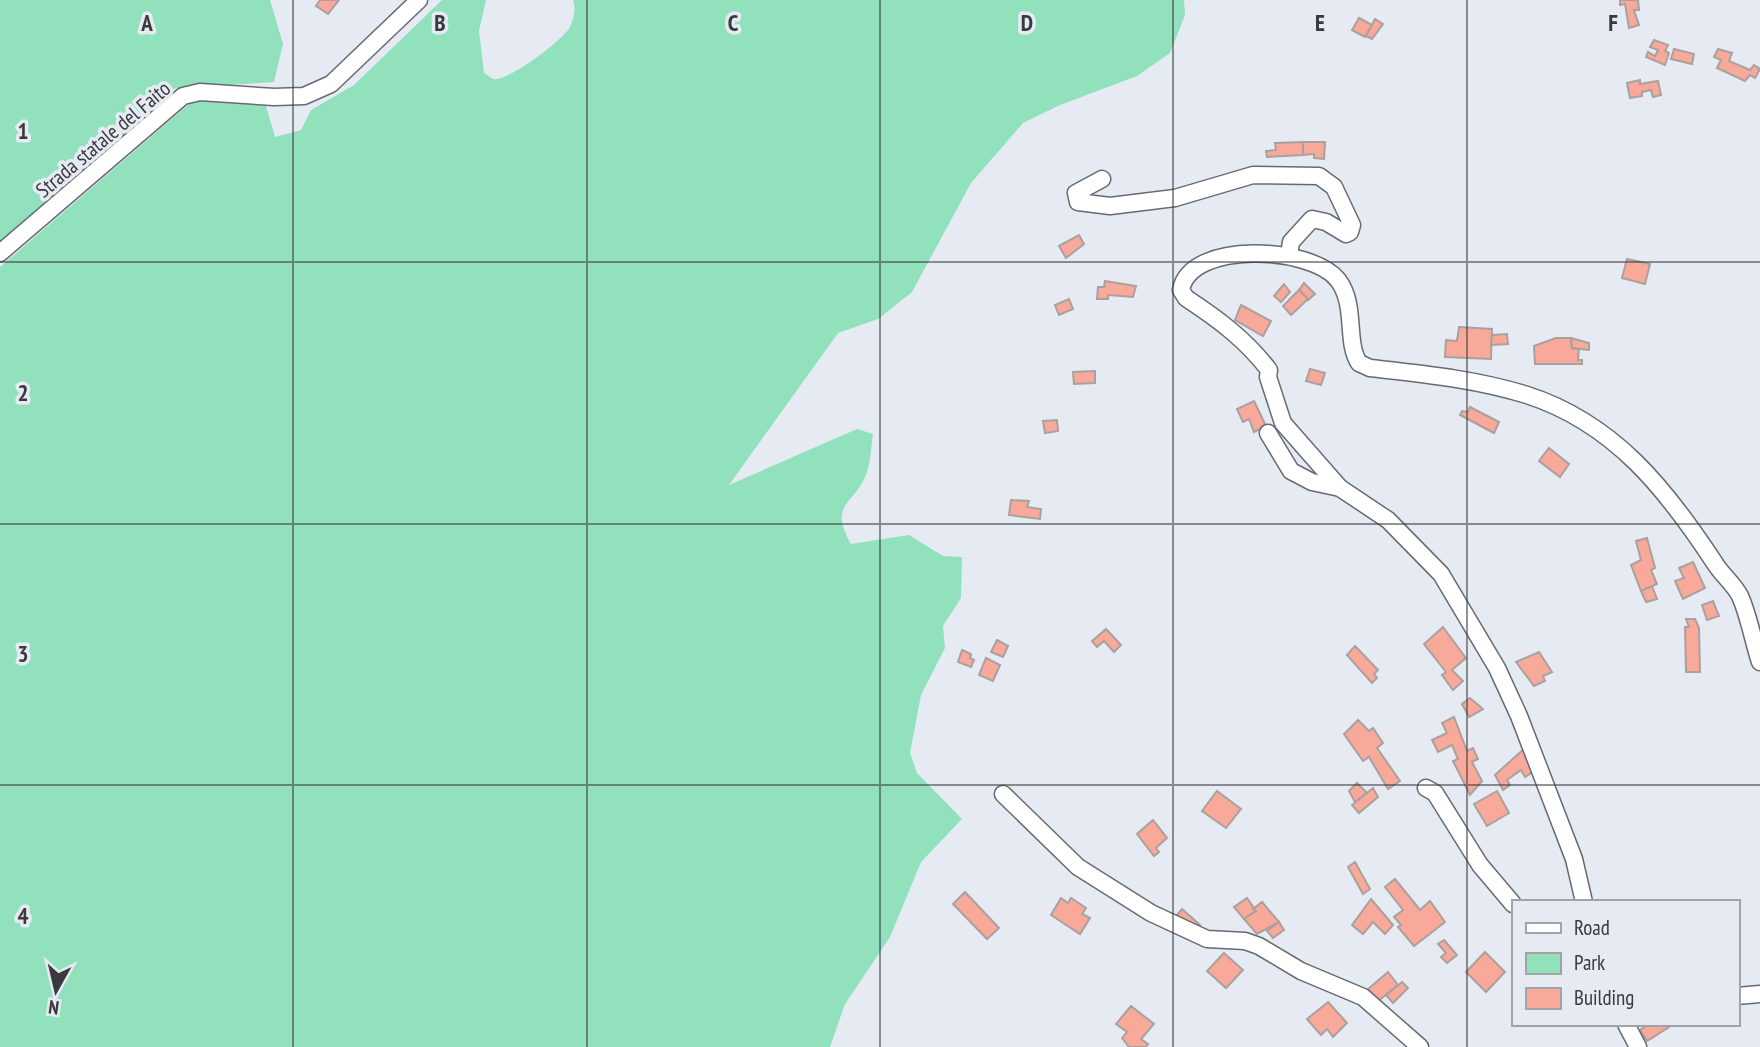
<svg xmlns="http://www.w3.org/2000/svg" width="1760" height="1047" font-family="'PT Sans Narrow',sans-serif">
	<style>
		.green { fill: #91e1bd }
		.building { fill: #f9a99a; stroke: #aaa09e; stroke-width: 2 }
		.lines { fill: none; stroke-linecap: round; stroke-linejoin: round }
		.minor-casing { stroke: #666b72; stroke-width: 19 }
		.minor { stroke: #fff; stroke-width: 16 }
		.grid { fill: none; stroke: #383a3d; stroke-width: 2; stroke-opacity: 0.55 }
		.labels { text-anchor: middle; dominant-baseline: central; stroke-width: 7; stroke-linejoin: round; paint-order: stroke }
		.street-label { font-size: 21px; fill: #383a3d; stroke: #e6ebf3 }
		.grid-label { font-size: 23px; text-anchor: middle; font-weight: bold; fill: #383a3d; stroke: #e6ebf3; stroke-width: 7; stroke-linejoin: round; paint-order: stroke }
	</style>
	<rect width="100%" height="100%" fill="#e6ebf3"/>
	<g class="green">
		<path d="M0 0H270L283 44 274 82 168 89 142 119 0 243Z"/>
		<path d="M442 0H486L479 31 484 73C486 74 491 78 493 79 508 82 563 40 570 27 574 18 576 9 573 0H1184L1185 15 1170 53 1137 76 1060 105 1023 123 971 183 912 292 878 319 838 333 729 485 857 429 873 434C871 446 871 460 867 472 856 505 827 502 851 544L909 535 943 556 962 557 961 598 943 626 945 648 921 695 910 753 917 773 962 819 921 862 890 937 845 1004 830 1047H0V267L189 104 201 100 266 106 275 137 301 130 311 110 354 85Z"/>
	</g>
	<g class="building">
		<path d="M320 0H339L328 14 316 6Z"/>
		<path d="M1620 0H1638L1639 10H1634L1639 25 1629 28 1625 4 1620 5Z"/>
		<path d="M1359 18 1372 25 1365 37 1352 30Z"/>
		<path d="M1375 19 1383 24 1372 39 1366 36Z"/>
		<path d="M1654 40 1668 45 1665 51 1669 53 1665 65 1646 57 1648 52 1655 56 1658 50 1650 47Z"/>
		<path d="M1674 49 1694 54 1692 64 1671 59Z"/>
		<path d="M1718 49 1732 53 1729 61 1750 70 1754 65 1760 69 1755 78 1750 75 1745 81 1717 68 1721 60 1714 57Z"/>
		<path d="M1640 80V84L1658 81 1661 95 1653 97 1651 90 1642 92V96L1630 98 1627 83Z"/>
		<path d="M1303 142V155L1267 157 1266 151 1276 150 1275 143Z"/>
		<path d="M1303 142H1325L1324 159 1314 158V154L1303 155Z"/>
		<path d="M1079 235 1084 244 1066 258 1059 246Z"/>
		<path d="M1627 259 1650 264 1645 284 1622 278Z"/>
		<path d="M1105 281 1136 286 1133 297 1108 295V299H1097L1098 287H1104Z"/>
		<path d="M1304 283 1315 294 1308 300 1299 290Z"/>
		<path d="M1284 284 1290 292 1281 302 1274 296Z"/>
		<path d="M1299 290 1308 299 1291 315 1283 306Z"/>
		<path d="M1069 299 1073 309 1059 315 1055 305Z"/>
		<path d="M1241 305 1271 321 1263 336 1235 320Z"/>
		<path d="M1459 327 1492 329 1491 359 1445 357 1446 340 1457 341Z"/>
		<path d="M1507 334 1508 344 1491 345 1492 335Z"/>
		<path d="M1556 338H1571L1572 348 1579 349 1578 360H1582V364H1535L1534 346Z"/>
		<path d="M1571 338 1589 343V350L1572 348Z"/>
		<path d="M1310 369 1325 373 1321 385 1306 381Z"/>
		<path d="M1095 371V383L1074 384 1073 372Z"/>
		<path d="M1254 401 1266 426 1254 432 1249 419 1243 422 1237 409Z"/>
		<path d="M1470 407 1499 422 1494 433 1460 415 1462 411 1468 412Z"/>
		<path d="M1057 420 1058 431 1045 433 1043 421Z"/>
		<path d="M1549 448 1569 464 1560 477 1539 461Z"/>
		<path d="M1011 500 1029 501 1027 507 1041 509 1040 519 1009 515Z"/>
		<path d="M1647 538 1655 568 1651 570 1657 584 1641 591 1631 565 1641 560 1636 541Z"/>
		<path d="M1693 562 1705 588 1683 599 1675 581 1684 578 1679 568Z"/>
		<path d="M1652 586 1657 599 1646 602 1641 591Z"/>
		<path d="M1713 601 1719 616 1707 620 1702 605Z"/>
		<path d="M1686 619H1695L1699 628 1700 672H1686L1685 627H1689Z"/>
		<path d="M1443 627 1466 658 1452 670 1463 681 1453 690 1442 675 1446 672 1424 644Z"/>
		<path d="M1106 629 1121 645 1114 652 1104 641 1097 647 1092 641Z"/>
		<path d="M997 640 1008 646 1003 657 991 652Z"/>
		<path d="M1355 646 1378 670 1374 674 1377 678 1372 683 1347 655Z"/>
		<path d="M962 650 971 654 970 658 974 660 971 667 958 662Z"/>
		<path d="M1539 652 1552 672 1543 676 1545 681 1534 686 1516 662Z"/>
		<path d="M986 658 1000 665 993 681 979 675Z"/>
		<path d="M1470 698 1483 709 1469 717 1462 704Z"/>
		<path d="M1454 717 1467 751 1473 748 1478 759 1472 762 1482 781 1470 795 1453 761 1458 759 1452 745 1438 752 1432 740 1447 733 1442 723Z"/>
		<path d="M1358 720 1369 731 1373 728 1383 743 1377 748 1400 781 1388 789 1369 757 1363 761 1344 734Z"/>
		<path d="M1526 747 1534 771 1525 777 1521 770 1507 780 1510 785 1503 790 1495 775Z"/>
		<path d="M1357 783 1367 793 1355 802 1349 791Z"/>
		<path d="M1373 788 1378 797 1359 813 1352 805Z"/>
		<path d="M1217 791 1241 809 1226 828 1202 811Z"/>
		<path d="M1497 791 1509 813 1487 826 1474 804Z"/>
		<path d="M1153 820 1167 838 1156 848 1159 852 1154 856 1137 834Z"/>
		<path d="M1355 862 1370 889 1363 894 1348 867Z"/>
		<path d="M1395 879 1420 910 1430 901 1445 922 1414 946 1398 927 1401 925 1394 917 1403 910 1385 887Z"/>
		<path d="M965 892 999 928 987 939 953 904Z"/>
		<path d="M1061 898 1068 903 1071 898 1086 908 1082 914 1090 918 1080 934 1051 915Z"/>
		<path d="M1247 898 1256 911 1244 919 1234 907Z"/>
		<path d="M1371 899 1393 925 1385 934 1373 922 1363 934 1352 925Z"/>
		<path d="M1262 902 1279 922 1257 934 1244 919 1256 911 1253 909Z"/>
		<path d="M1182 909 1200 925 1196 928 1176 916Z"/>
		<path d="M1279 922 1284 930 1273 938 1267 931Z"/>
		<path d="M1444 940 1457 955 1447 963 1441 957 1446 953 1438 944Z"/>
		<path d="M1485 952 1505 972 1486 992 1466 972Z"/>
		<path d="M1224 953 1243 970 1226 988 1207 971Z"/>
		<path d="M1388 972 1398 985 1378 1001 1368 989Z"/>
		<path d="M1402 982 1408 988 1393 1003 1386 995Z"/>
		<path d="M1328 1002 1347 1023 1333 1037 1327 1029 1321 1035 1307 1019Z"/>
		<path d="M1131 1006 1154 1024 1141 1039 1148 1044 1146 1047H1129L1122 1038 1127 1032 1116 1024Z"/>
		<path d="M1649 1024H1668L1669 1027 1647 1041 1640 1030Z"/>
	</g>
	<g class="lines">
		<g class="minor-casing">
			<g id="minor">
				<path d="M1102 179 1076 193 1078 202 1110 206 1175 198 1253 175 1319 176 1334 187 1352 225 1350 232 1346 234 1326 222 1312 219 1291 242 1289 255"/>
				<path d="M0 253 183 96 200 92 274 97 304 96 331 84 419 0"/>
				<path d="M1268 433 1291 471 1312 482 1340 488 1388 520 1441 574 1497 668 1519 716 1574 859 1584 902"/>
				<path d="M1340 488 1283 423 1268 377 1269 370C1245 339 1218 319 1186 298L1181 290C1190 240 1311 246 1338 280 1357 305 1345 341 1359 363L1370 368C1423 374 1476 379 1527 395 1614 423 1666 489 1714 562 1721 574 1734 584 1740 596 1749 616 1753 641 1760 662"/>
				<path d="M1426 788 1435 793 1480 865 1513 904"/>
				<path d="M1003 794 1078 867 1151 913 1207 939 1245 941 1259 946 1301 971 1363 997 1420 1047"/>
				<path d="M1737 996 1760 994"/>
				<path d="M1626 1024 1638 1047"/>
			</g>
		</g>
		<use href="#minor" class="minor"/>
	</g>
	<path class="grid" d="M293 0V1047M587 0V1047M880 0V1047M1173 0V1047M1467 0V1047M0 262H1760M0 524H1760M0 785H1760"/>
	<g class="labels">
		<g class="street-label">
			<text transform="translate(103 139) rotate(-40)">Strada statale del Faito</text>
		</g>
	</g>
	<g class="grid-label">
		<text x="147" y="31">A</text>
		<text x="440" y="31">B</text>
		<text x="733" y="31">C</text>
		<text x="1027" y="31">D</text>
		<text x="1320" y="31">E</text>
		<text x="1613" y="31">F</text>
		<text x="23" y="139">1</text>
		<text x="23" y="401">2</text>
		<text x="23" y="662">3</text>
		<text x="23" y="924">4</text>
	</g>
	<rect x="1512" y="900" width="228" height="126" fill="#e6ebf3" stroke="#a0a4aa" stroke-width="2"/>
	<rect x="1526" y="923" width="35" height="10" fill="#ffffff" stroke="#a0a4aa" stroke-width="2"/>
	<text x="1574" y="935" font-size="21" fill="#383a3d">Road</text>
	<rect x="1526" y="953" width="35" height="21" fill="#91e1bd" stroke="#a0a4aa" stroke-width="2"/>
	<text x="1574" y="970" font-size="21" fill="#383a3d">Park</text>
	<rect x="1526" y="988" width="35" height="21" fill="#f9a99a" stroke="#a0a4aa" stroke-width="2"/>
	<text x="1574" y="1005" font-size="21" fill="#383a3d">Building</text>
	<g transform="translate(56 991) rotate(188)" stroke="#e6ebf3" stroke-width="5" paint-order="stroke">
	<path d="M0-5L12 26L0 18L-12 26Z" fill="#383a3d"/>
	<text y="-10" font-size="19" font-weight="bold" text-anchor="middle" fill="#383a3d">N</text>
	</g>
</svg>
